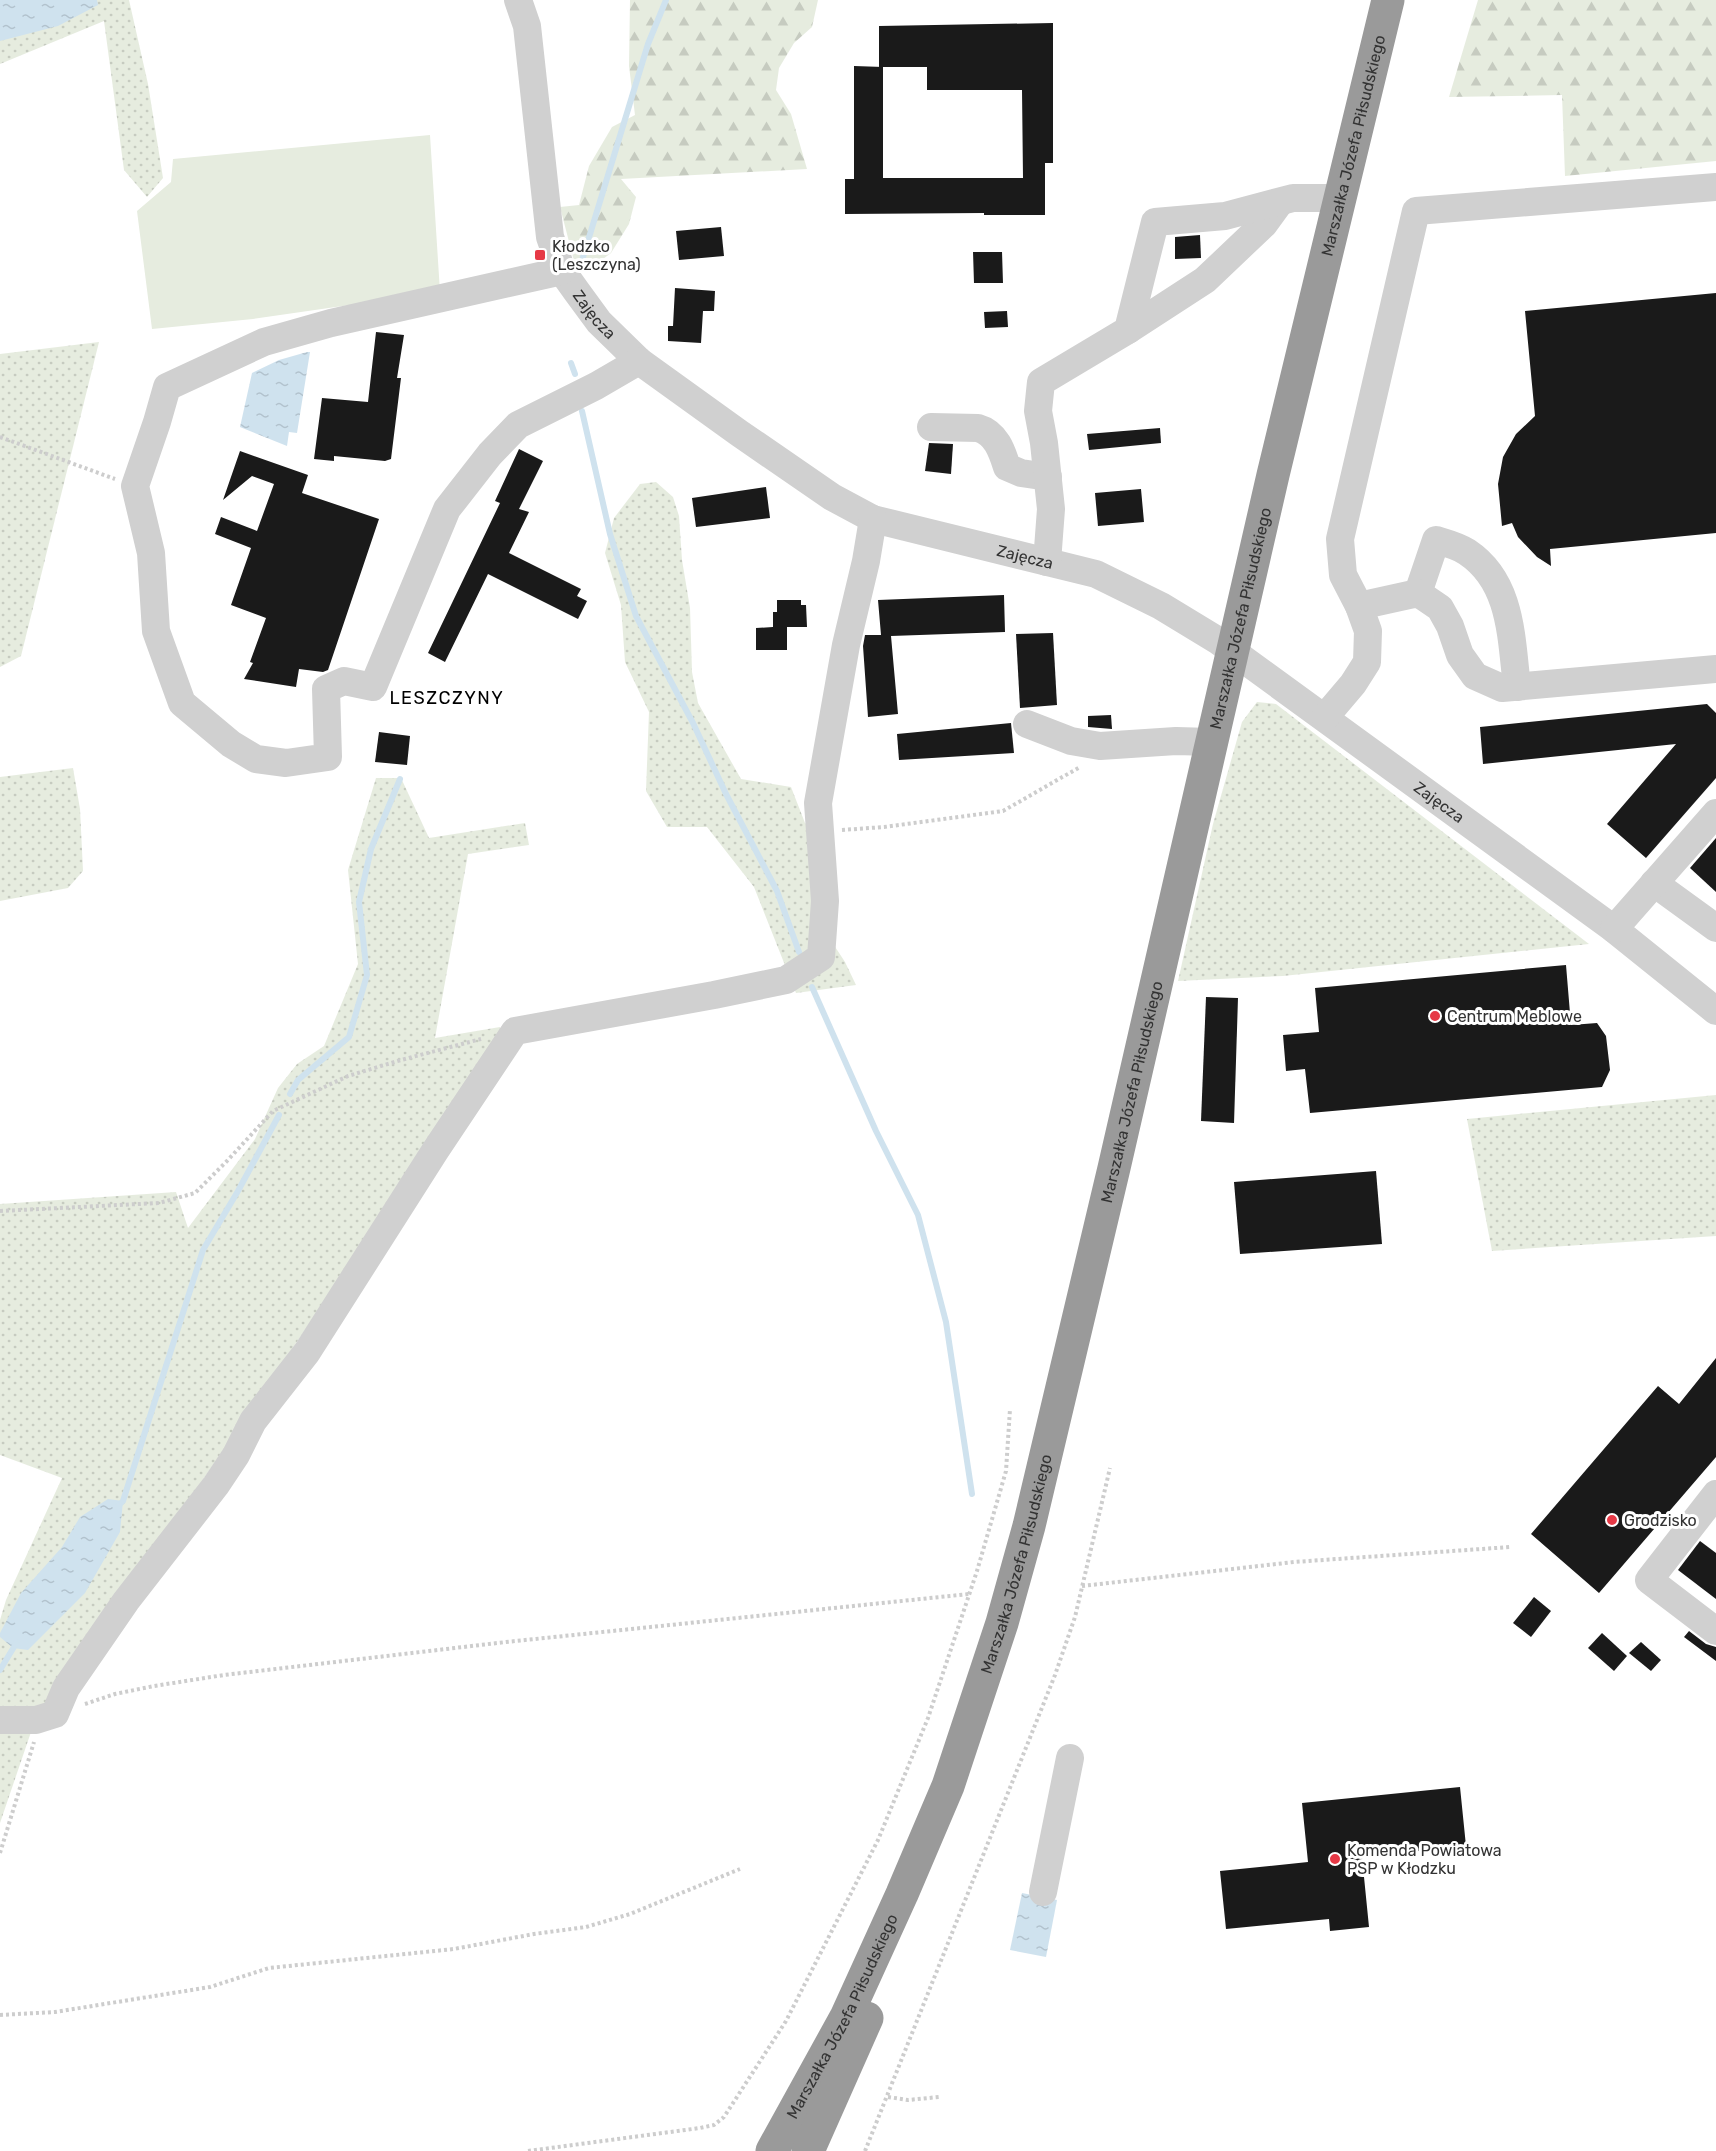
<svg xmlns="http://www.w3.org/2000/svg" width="1716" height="2151" font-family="Rubik,sans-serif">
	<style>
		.grass { fill: url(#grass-dots) }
		.forest { fill: url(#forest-firs) }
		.garden { fill: #e6ecdf }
		.water { fill: url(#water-ripples) }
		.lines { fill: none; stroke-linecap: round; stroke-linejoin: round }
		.stream { stroke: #cfe2ee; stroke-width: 6 }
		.building { fill: #1a1a1a }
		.path { stroke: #cdcdcd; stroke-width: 4; stroke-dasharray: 3 3; stroke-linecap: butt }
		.minor { stroke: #d0d0d0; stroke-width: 28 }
		.highway { stroke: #9a9a9a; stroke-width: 33 }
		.poi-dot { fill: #e63946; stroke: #fff; stroke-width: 2 }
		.labels { text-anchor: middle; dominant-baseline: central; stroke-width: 6; stroke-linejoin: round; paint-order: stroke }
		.street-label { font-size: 16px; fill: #333; stroke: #fff }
		.poi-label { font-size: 16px; fill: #333; stroke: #fff; text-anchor: start }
		.neighbourhood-label { font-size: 18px; letter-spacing: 1.5px; fill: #000; stroke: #fff }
	</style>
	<defs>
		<pattern id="grass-dots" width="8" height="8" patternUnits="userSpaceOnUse" patternTransform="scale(1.5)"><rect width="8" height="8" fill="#e6ecdf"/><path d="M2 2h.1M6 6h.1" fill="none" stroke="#c6cbc0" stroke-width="1.8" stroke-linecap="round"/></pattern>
		<pattern id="forest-firs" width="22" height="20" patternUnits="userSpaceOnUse" patternTransform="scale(1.5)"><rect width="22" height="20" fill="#e6ecdf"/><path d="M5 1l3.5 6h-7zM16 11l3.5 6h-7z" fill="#c6cbc0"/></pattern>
		<pattern id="water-ripples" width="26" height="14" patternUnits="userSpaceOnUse" patternTransform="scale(1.5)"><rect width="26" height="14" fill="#cfe2ee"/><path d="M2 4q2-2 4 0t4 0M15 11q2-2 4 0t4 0" fill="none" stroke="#b2c2cd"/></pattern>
	</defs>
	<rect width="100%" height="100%" fill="#fff"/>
	<g class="grass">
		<path d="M0 0H129L148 84 163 178 147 197 124 170 104 21 0 64Z"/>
		<path d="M99 342 21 656 0 667V354Z"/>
		<path d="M656 482 673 497 679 516 682 560 690 608 692 672 698 703 741 779 791 787 805 823 826 838 828 936 845 962 856 985 796 993 754 887 707 827H667L646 791 649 712 625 662 621 605 605 553 614 518 640 484Z"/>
		<path d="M1257 702 1276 704 1589 944 1283 976 1178 981 1213 824 1242 722Z"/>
		<path d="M73 768 80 809 83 871 68 888 0 901V777Z"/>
		<path d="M376 778H401L429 838 525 823 529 845 468 854 435 1038 500 1027 502 1041 31 1732 0 1823V1620L6 1600 62 1478 0 1455V1204L176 1192 188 1228 255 1139 278 1088 297 1064 324 1046 358 964 348 870Z"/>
		<path d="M1716 1095V1236L1492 1251 1467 1119Z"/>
	</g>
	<g class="forest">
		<path d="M630 0H818L812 27 794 43 779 68 776 90 791 114 807 169 621 179 636 197 629 224 611 253 591 268 574 261 560 207 579 205 589 166 612 127 635 115 629 66Z"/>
		<path d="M1478 0H1716V161L1565 176 1562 95 1449 97Z"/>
	</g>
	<path class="garden" d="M430 135 440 292 253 319 152 329 137 211 171 182 173 159Z"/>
	<g class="water">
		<path d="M0 0H97L98 5 58 26 0 41Z"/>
		<path d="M307 352H310L297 433 289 432 287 446 240 427 252 373 279 360Z"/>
		<path d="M108 1499 123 1501 120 1532 85 1593 28 1650 13 1648 0 1637V1633L21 1593 62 1547 80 1517Z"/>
		<path d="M1022 1893 1057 1900 1046 1957 1010 1950Z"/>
	</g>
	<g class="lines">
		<g class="stream">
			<path d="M580 267 648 44 666 0"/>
			<path d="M571 363 575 374"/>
			<path d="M582 411 610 534 636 616 693 723 726 794 777 891 799 952"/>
			<path d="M812 987 876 1131 918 1215 946 1322 972 1494"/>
			<path d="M290 1094 298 1080 349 1037 367 975 359 902 371 849 400 779"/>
			<path d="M117 1507 123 1501 203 1250 238 1191 279 1115"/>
			<path d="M0 1670 17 1642"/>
		</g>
	</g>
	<g class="building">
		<path d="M1053 23V163H1045V215H984V213L845 214V179H854V66L883 67V178H1023L1022 90H927V67H879V26Z"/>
		<path d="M721 227 724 256 679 260 676 231Z"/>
		<path d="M1200 235 1201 258 1175 259V237Z"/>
		<path d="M973 252H1002L1003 283H974Z"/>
		<path d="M675 288 715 291 714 311H703L701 343 668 341V326H673Z"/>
		<path d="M1716 293V533L1550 549 1551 566 1537 557 1518 537 1512 523 1502 526 1498 484 1503 457 1516 434 1535 416 1525 311Z"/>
		<path d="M1007 311 1008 327 985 328 984 312Z"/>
		<path d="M376 332 404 335 397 378H401L391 459 385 461 334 456V461L314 459 322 398 368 402Z"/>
		<path d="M1160 428 1161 443 1089 450 1087 434Z"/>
		<path d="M929 443 953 444 951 474 925 471Z"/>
		<path d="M519 449 543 461 519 509 529 512 509 553 581 589 577 596 587 601 578 619 488 574 445 662 428 653 500 503 495 501Z"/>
		<path d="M240 451 308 475 302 493 379 519 328 670 323 672 299 669 296 687 244 679 253 663 250 662 266 618 231 605 251 548 215 534 221 517 257 531 274 484 252 476 223 500Z"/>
		<path d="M766 487 770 518 696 527 692 498Z"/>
		<path d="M1141 489 1144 522 1098 526 1095 493Z"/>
		<path d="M1004 595 1005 632 891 636 898 714 868 717 863 646 865 635H881L878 600Z"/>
		<path d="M777 600H801V605H806L807 627H787V650H756V628L773 627V612H777Z"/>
		<path d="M1053 633 1057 705 1020 708 1016 634Z"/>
		<path d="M1707 704 1716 713V778L1646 858 1607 824 1676 744 1483 764 1480 727Z"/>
		<path d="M1111 715 1112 729 1088 727V716Z"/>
		<path d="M1011 723 1014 753 899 760 897 734Z"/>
		<path d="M379 732 410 736 407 765 375 762Z"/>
		<path d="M1716 838V892L1690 868Z"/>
		<path d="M1566 965 1571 1025 1597 1023 1606 1036 1610 1070 1602 1087 1310 1113 1305 1069 1286 1071 1283 1035 1319 1032 1315 988Z"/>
		<path d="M1206 997 1238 998 1234 1123 1201 1121Z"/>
		<path d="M1376 1171 1382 1244 1240 1254 1234 1182Z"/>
		<path d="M1716 1358V1457L1599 1593 1531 1534 1658 1386 1679 1404Z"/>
		<path d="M1700 1541 1716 1553V1599L1678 1570Z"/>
		<path d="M1534 1597 1551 1611 1531 1637 1513 1623Z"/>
		<path d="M1689 1631 1706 1644 1716 1647V1661L1684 1637Z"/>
		<path d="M1602 1633 1627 1656 1614 1671 1588 1648Z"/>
		<path d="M1641 1642 1661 1660 1651 1671 1629 1653Z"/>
		<path d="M1460 1787 1466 1846 1362 1857 1369 1927 1330 1931 1329 1919 1226 1929 1220 1871 1308 1862 1302 1803Z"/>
	</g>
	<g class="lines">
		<g class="path">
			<path d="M0 437 115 479"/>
			<path d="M842 830 884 827 1003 811 1080 767"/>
			<path d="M0 1211 159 1203 195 1193 227 1161 273 1111 348 1076 401 1060 481 1039"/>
			<path d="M1082 1586 1294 1562 1510 1547"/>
			<path d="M85 1704 115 1694 154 1686 224 1675 506 1642 969 1594"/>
			<path d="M0 1853 34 1742"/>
			<path d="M0 2015 55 2012 210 1987 269 1968 454 1949 534 1934 586 1927 630 1914 740 1869"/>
			<path d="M888 2097 908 2100 939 2097"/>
			<path d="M528 2151 700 2128 714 2125 724 2117 786 2021 878 1840 928 1718 977 1571 1006 1471 1010 1409"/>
			<path d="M865 2151 1055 1675 1075 1617 1110 1468"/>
		</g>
		<g class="minor">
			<path id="s1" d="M518 0 527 26 550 237 562 271 577 292 599 322 639 361 739 433 832 497 873 519 1096 574 1161 606 1217 640 1614 929 1716 1011"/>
			<path d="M562 271 331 323 264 342 167 387 157 422 135 486 151 553 156 631 182 703 231 744 256 759 286 763 328 757 326 689 344 681 373 687 447 509 490 454 518 425 596 386 639 361"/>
			<path d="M1128 330 1205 280 1264 224 1280 202"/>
			<path d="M931 427 978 428C996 433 1002 451 1007 467L1021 473 1048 477"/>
			<path d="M1047 562 1051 509 1044 443 1038 411 1041 382 1128 330 1155 222 1225 216 1293 198H1340"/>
			<path d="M1418 593 1436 540C1446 543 1458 546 1467 552 1512 582 1511 637 1517 687"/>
			<path d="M1359 606 1418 593 1440 608 1450 626 1460 655 1475 676 1502 688 1716 669"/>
			<path d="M1325 717 1353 684 1367 662 1368 631 1359 606 1343 575 1340 539 1416 211 1716 187"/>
			<path d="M1027 724 1071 741 1100 746 1176 741 1211 742"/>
			<path d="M1654 883 1716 928"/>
			<path d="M1614 929 1716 813"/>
			<path d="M1716 1494 1649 1580 1716 1631"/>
			<path d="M0 1720H36L55 1714 66 1688 126 1601 216 1485 236 1455 253 1421 307 1352 435 1151 515 1031 714 995 786 980 821 957 825 901 818 803 846 645 866 561 873 519"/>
			<path d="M1043 1892 1070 1758"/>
		</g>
		<g class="highway">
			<path id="s2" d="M772 2151 846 2017 902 1894 948 1786 1002 1623 1029 1526 1114 1168 1273 475 1388 0"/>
			<path d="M808 2151 867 2018"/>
		</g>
	</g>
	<g class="poi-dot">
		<rect x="534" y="249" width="12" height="12" rx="3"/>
		<circle cx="1435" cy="1016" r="6"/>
		<circle cx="1612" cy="1520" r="6"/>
		<circle cx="1335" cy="1859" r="6"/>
	</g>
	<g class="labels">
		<g class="street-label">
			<text stroke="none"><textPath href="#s2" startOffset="2096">Marszałka Józefa Piłsudskiego</textPath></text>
			<text stroke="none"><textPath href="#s1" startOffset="330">Zajęcza</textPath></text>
			<text stroke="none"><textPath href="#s1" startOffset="834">Zajęcza</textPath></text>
			<text stroke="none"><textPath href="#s2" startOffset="1610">Marszałka Józefa Piłsudskiego</textPath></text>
			<text stroke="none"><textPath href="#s1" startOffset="1320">Zajęcza</textPath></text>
			<text stroke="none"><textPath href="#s2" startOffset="1124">Marszałka Józefa Piłsudskiego</textPath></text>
			<text stroke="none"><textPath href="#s2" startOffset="638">Marszałka Józefa Piłsudskiego</textPath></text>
			<text stroke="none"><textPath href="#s2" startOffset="152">Marszałka Józefa Piłsudskiego</textPath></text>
		</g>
		<g class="poi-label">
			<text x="552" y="246">Kłodzko<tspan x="552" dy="18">(Leszczyna)</tspan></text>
			<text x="1447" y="1016">Centrum Meblowe</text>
			<text x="1624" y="1520">Grodzisko</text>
			<text x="1347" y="1850">Komenda Powiatowa<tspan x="1347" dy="18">PSP w Kłodzku</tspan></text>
		</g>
		<g class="neighbourhood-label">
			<text x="447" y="698">LESZCZYNY</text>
		</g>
	</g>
</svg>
